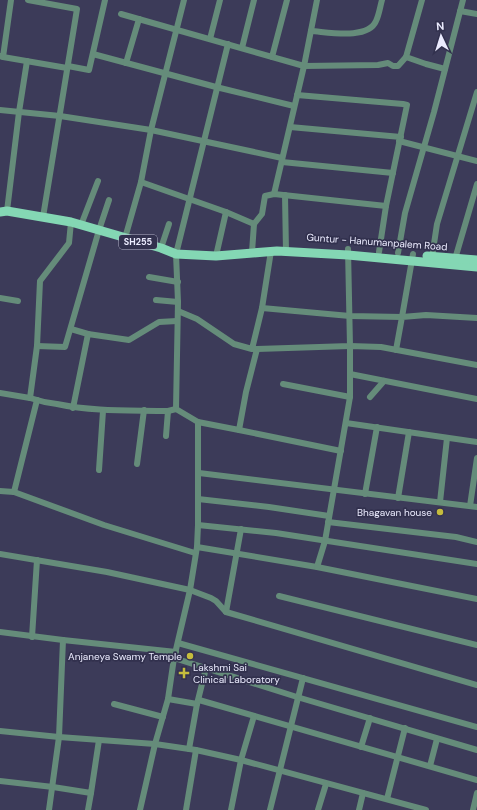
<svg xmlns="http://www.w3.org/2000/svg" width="477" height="810" font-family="'DM Sans',sans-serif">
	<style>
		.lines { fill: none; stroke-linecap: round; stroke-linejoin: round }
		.street { stroke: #658c7a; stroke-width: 6 }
		.primary { stroke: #84d7b4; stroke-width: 9 }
		.poi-dot { fill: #c5bc3d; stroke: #32314e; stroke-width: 1.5 }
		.labels { text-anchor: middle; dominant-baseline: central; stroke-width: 3.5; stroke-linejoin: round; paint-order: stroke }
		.shield { fill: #32314e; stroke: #b4b3c9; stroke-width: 1 }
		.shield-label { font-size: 9px; font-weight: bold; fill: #ebebfe }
		.street-label { font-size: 10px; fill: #ebebfe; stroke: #32314e }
		.poi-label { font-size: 10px; fill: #ebebfe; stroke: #32314e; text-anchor: end }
	</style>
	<rect width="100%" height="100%" fill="#3c3b59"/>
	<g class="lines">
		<g class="street">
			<path d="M28 0 77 9 43 217"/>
			<path d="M422 0 406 57 426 64 445 69"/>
			<path d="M460 11 477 14"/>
			<path d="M121 14 304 66 378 65 388 63 393 66H398L406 57"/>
			<path d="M311 31C328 32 368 40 376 21 379 15 380 7 382 0"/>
			<path d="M210 39 220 0"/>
			<path d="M242 48 254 0"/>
			<path d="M93 54 216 87 294 106"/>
			<path d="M0 56 3 57 11 0"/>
			<path d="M3 57 67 68"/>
			<path d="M272 57 287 0"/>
			<path d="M126 63 139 19"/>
			<path d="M68 66 89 70 105 0"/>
			<path d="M297 95 403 104 407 105 386 206 379 252"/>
			<path d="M0 110 60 116 151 130 282 158"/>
			<path d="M290 127 401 137"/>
			<path d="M399 141 477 161"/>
			<path d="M282 162 393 173"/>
			<path d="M141 182 226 212 254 224"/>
			<path d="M274 194 304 66 317 0"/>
			<path d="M285 195 286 252"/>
			<path d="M7 211 19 112 27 61"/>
			<path d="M81 225 98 181"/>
			<path d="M125 238 141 182 151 130 184 0"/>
			<path d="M161 248 169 224"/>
			<path d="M252 252 254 224 262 214 265 196 274 194 386 206"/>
			<path d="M398 253 405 213 434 112 463 0"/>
			<path d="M216 256 226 212"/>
			<path d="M432 257 437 224 477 92"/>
			<path d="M455 259 477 184"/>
			<path d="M149 277 178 282"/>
			<path d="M0 298 18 301"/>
			<path d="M156 300 178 302"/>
			<path d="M262 308 350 316 402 317 413 254"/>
			<path d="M178 311 197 319 234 344 252 349 262 308 271 251"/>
			<path d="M71 329 88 334"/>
			<path d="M37 346 65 347 99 230 109 200"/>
			<path d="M257 349 350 346 348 249"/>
			<path d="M396 350 402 317 426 315 477 318"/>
			<path d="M350 374 477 399"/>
			<path d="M283 384 350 397V346L381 347 477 365"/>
			<path d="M0 393 30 398 37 346 40 281 69 243 71 222"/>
			<path d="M370 397 384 381"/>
			<path d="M30 398C39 401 48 403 57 404 95 412 130 410 168 411L176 409"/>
			<path d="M73 408 88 334 129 340 159 322 177 321"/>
			<path d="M198 422 239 430 246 392 257 349H253"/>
			<path d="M346 423 477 442"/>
			<path d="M239 430 341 451"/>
			<path d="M166 436 168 411"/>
			<path d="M137 464 144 410"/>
			<path d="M99 470 103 411"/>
			<path d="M199 473 477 507"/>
			<path d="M0 491 14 492 104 525 195 553"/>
			<path d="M14 492 37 400"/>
			<path d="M365 494 377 427"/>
			<path d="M398 498 409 432"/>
			<path d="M198 499 269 507 329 516"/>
			<path d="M440 502 447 438"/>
			<path d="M470 506 477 458"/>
			<path d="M328 522 456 537 477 542"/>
			<path d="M198 525 276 533 477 564"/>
			<path d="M197 547 317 567 477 599"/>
			<path d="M0 554 107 572 190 590 211 598 216 601 226 612 477 685"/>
			<path d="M317 567 325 541 350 397"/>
			<path d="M279 596 477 645"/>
			<path d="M226 612 241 529"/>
			<path d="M0 632 63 640 176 652"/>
			<path d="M32 637 37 560"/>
			<path d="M178 643 477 727"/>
			<path d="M174 658 297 697 477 750"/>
			<path d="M168 699 197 704 206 668"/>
			<path d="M199 700 477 780"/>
			<path d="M114 704 163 717"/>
			<path d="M0 731 59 737 155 744 196 750 241 760 426 810"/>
			<path d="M361 747 370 718"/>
			<path d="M189 749 197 704"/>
			<path d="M430 766 437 739"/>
			<path d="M0 781 53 787 91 793 99 740"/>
			<path d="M387 799 405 728"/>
			<path d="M49 810 59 737 63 640"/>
			<path d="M88 810 91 793"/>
			<path d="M140 810 155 744 168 699 174 658 190 590 197 547 198 525V422L176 409 178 302 176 254 228 44"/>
			<path d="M186 810 196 750"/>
			<path d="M231 810 241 760 254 716"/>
			<path d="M270 810 303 678"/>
			<path d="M318 810 326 784"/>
			<path d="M359 810 363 793"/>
			<path d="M473 810 477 793"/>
		</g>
		<g class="primary">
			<path d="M0 212 7 211 71 222 161 248 176 254 216 256 277 251 348 255 477 267"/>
			<path d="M427 256 477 260"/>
		</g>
	</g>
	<g class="poi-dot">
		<circle cx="440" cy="512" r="4"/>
		<circle cx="190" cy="656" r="4"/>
		<path d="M182 667h4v4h4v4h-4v4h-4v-4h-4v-4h4z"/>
	</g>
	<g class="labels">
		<rect class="shield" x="119" y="235" width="38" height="14" rx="3"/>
		<g class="shield-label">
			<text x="138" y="242">SH255</text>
		</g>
		<g class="street-label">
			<text transform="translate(377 242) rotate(4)">Guntur - Hanumanpalem Road</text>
		</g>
		<g class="poi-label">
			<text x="432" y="512">Bhagavan house</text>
			<text x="182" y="656">Anjaneya Swamy Temple</text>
			<text x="193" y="667" text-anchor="start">Lakshmi Sai<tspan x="193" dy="12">Clinical Laboratory</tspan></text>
		</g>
	</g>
	<g transform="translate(441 36) rotate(356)" stroke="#32314e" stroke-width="3" paint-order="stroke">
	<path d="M0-3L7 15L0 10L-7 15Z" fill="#ebebfe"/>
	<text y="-6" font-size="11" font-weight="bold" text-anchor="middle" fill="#ebebfe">N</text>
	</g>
</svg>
